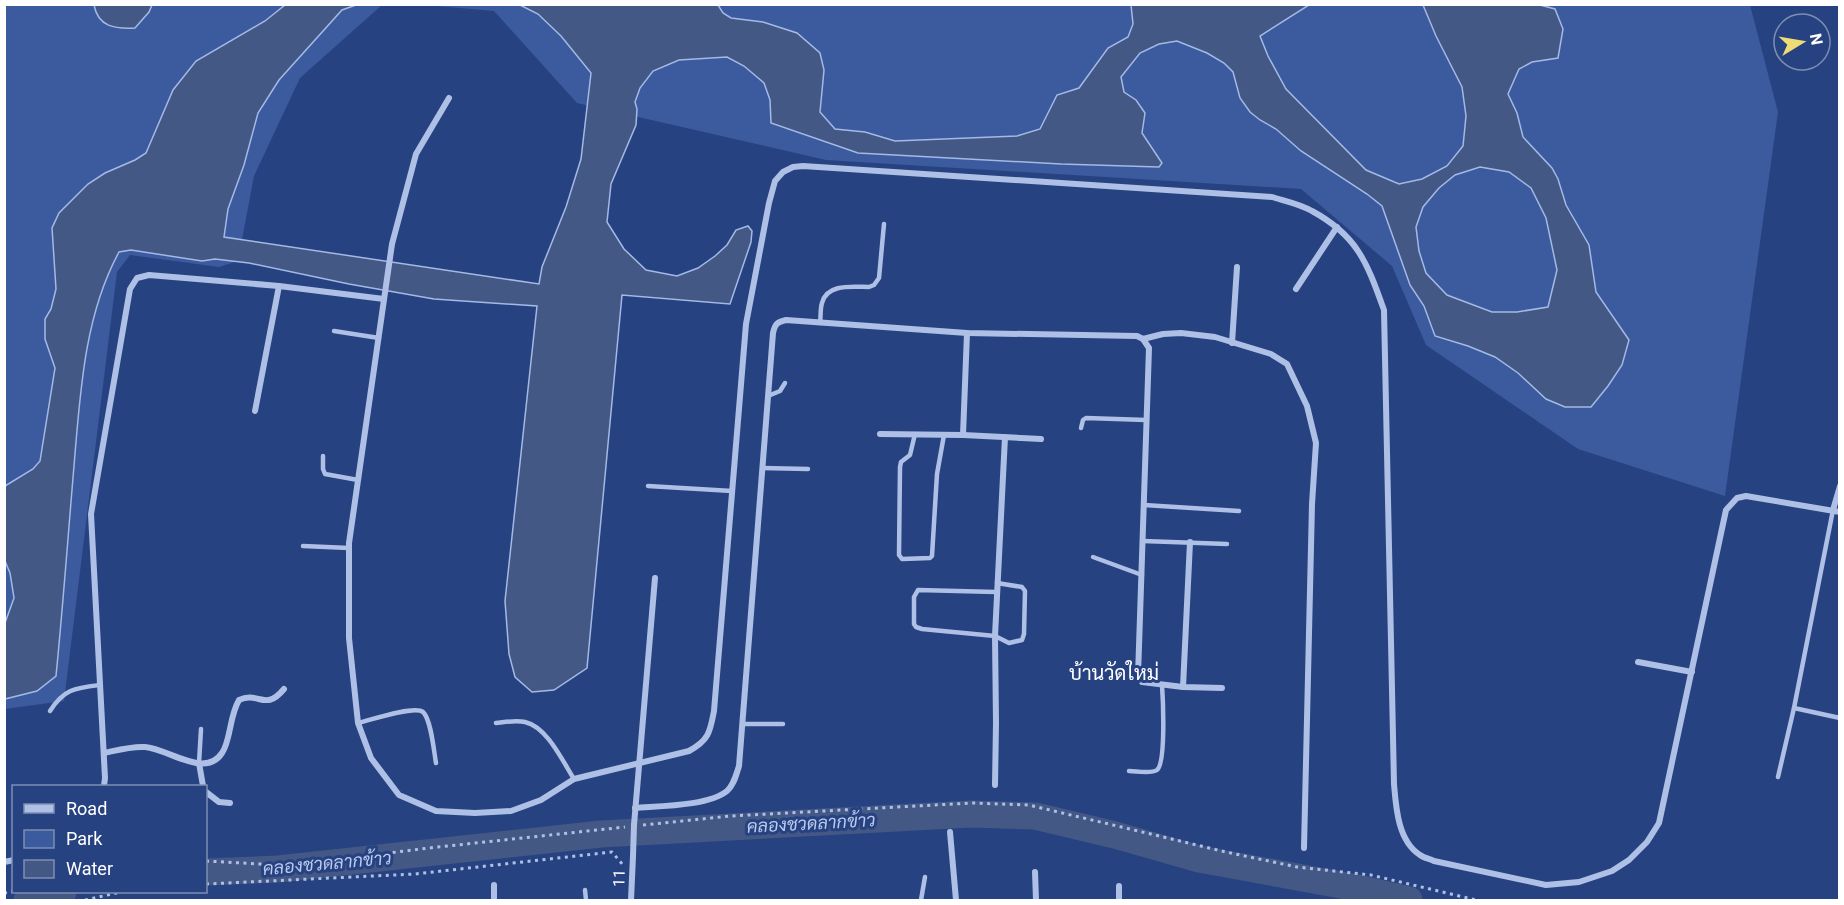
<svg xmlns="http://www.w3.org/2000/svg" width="1844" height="905" font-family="Roboto,Sarabun,sans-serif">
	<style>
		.green { fill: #3c5a9e }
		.water { fill: #445886; stroke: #a3b9e6; stroke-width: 1.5; fill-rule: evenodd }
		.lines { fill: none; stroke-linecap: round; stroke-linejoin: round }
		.river { stroke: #445886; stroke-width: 27 }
		.path { stroke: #afc0e6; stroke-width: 3; stroke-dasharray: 3 4.5; stroke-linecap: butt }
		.service { stroke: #afc0e6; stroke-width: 4.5 }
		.minor { stroke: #afc0e6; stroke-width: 6 }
		.minor-bridge { stroke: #afc0e6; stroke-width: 6 }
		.labels { text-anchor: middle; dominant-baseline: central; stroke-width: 6; stroke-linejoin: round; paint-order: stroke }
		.street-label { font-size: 16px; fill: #fff; stroke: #274280 }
		.water-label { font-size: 18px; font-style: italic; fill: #bacaee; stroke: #274280 }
		.quarter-label { font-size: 20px; fill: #fff; stroke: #274280 }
	</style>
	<rect width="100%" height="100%" fill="#274280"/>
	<g class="green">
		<path d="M4 5H382L300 78 254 176 238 261 219 267 130 255 117 272 64 701 5 709Z"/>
		<path d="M425 5H1750L1778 112 1725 496 1578 449 1426 345 1392 266 1301 189 826 160 577 103 494 11Z"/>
	</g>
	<g class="water">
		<path d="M1536 4 1555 9 1563 29 1558 58 1532 62 1519 69 1508 94 1517 113 1523 137 1552 168 1558 179 1566 205 1589 245 1596 292 1629 340 1622 365 1608 386 1591 407H1565L1546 399 1518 373 1495 357 1468 346 1435 336 1424 306 1410 285 1382 206 1367 194 1301 151 1276 129 1260 120 1250 112 1240 98 1233 72 1224 63 1207 53 1177 41 1159 44 1140 53 1121 77 1124 92 1136 100 1145 113 1142 133 1162 163 1159 167 1061 164 858 153 771 123 770 100 764 83 744 66 727 57 679 60 653 71 640 88 635 102 637 109 636 125 611 184 607 222 624 249 646 270 677 276 698 268 715 256 727 245 736 230 748 226 752 231 751 242 730 304 622 295 587 668 554 690 532 692 515 677 509 654 505 601 537 306 434 299 349 284 249 263 215 259 202 261 131 250 119 252C84 316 80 395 74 466 68 536 63 606 56 676L37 691 5 699V623L14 598 10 573 5 561V486L33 469 40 461 55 368 45 339V319L51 309 56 289 52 228 59 213 88 184 105 173 135 160 146 153 173 90 196 61 265 21 285 5H356L342 10 279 80 258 113 244 165 228 209 224 237 539 284 542 267 566 207 581 159 591 73 561 36 538 14 520 5H718L723 13 731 18 763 22 797 33 820 53 824 70 820 112 835 129 865 132 895 141 1017 136 1040 129 1057 95 1079 88 1108 48 1128 37 1133 24 1131 5H1309L1260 36 1268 56 1286 89 1366 170 1399 184 1422 179 1447 166 1463 146 1466 116 1462 87 1436 36 1423 5ZM1480 167 1509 172 1531 188 1546 218 1557 270 1548 307 1517 312H1492L1447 295 1426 273 1419 251 1416 227 1423 207 1439 188 1455 175Z"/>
		<path d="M94 5V4L152 5 149 12 135 28C115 29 98 27 94 5Z"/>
	</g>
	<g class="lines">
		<g class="river">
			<path d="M206 872 278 869 601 834 971 814 1035 816 1115 835 1199 859 1357 888 1409 900"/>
			<path d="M27 900 63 892"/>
		</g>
		<g class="path">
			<path d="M643 825 731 816 972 803 1029 805 1226 852 1297 867 1371 875 1476 900"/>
			<path d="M206 861 277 865 316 862 429 848 625 827"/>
			<path d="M206 884 415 874 612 852 623 865"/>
			<path d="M4 893 14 891"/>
			<path d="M85 900 121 892"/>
		</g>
		<g class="service">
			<path d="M820 323C821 317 820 309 822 303 827 283 853 287 869 287L874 285 879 278 884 224"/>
			<path d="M334 331 379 338"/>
			<path d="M768 396 780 391 785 383"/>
			<path d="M1081 428 1083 420 1086 418 1146 420"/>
			<path d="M915 434 910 455 901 462 900 467 899 555 902 559 930 558 932 556 937 474 944 435"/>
			<path d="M323 456V469L325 474 358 480"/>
			<path d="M762 468 808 469"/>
			<path d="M648 486 732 491"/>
			<path d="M1144 505 1239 511"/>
			<path d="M1833 510 1794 708 1840 718"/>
			<path d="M1143 541 1227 544"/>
			<path d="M303 546 349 548"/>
			<path d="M1093 557 1142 575"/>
			<path d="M996 592 918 590 914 597V624L916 627 922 629 995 636 1009 643 1022 640 1024 634 1025 591 1022 587 997 583"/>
			<path d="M50 711C64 689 75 688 100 685"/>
			<path d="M358 723C370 720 415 705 423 712 431 719 434 752 436 763"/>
			<path d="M496 723C506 722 516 720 525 722 547 727 562 760 574 779"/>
			<path d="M743 724H783"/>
			<path d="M199 763 201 729"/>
			<path d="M1129 771C1136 771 1151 774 1157 770 1166 763 1163 699 1162 685"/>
			<path d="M1778 777 1794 708"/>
			<path d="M585 890 586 900"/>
			<path d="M921 900 925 877"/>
		</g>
		<g class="minor">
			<path d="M449 98 416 154 392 244 349 543V638L358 723 371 758 399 795 436 811 475 813 511 811 541 800 574 779 689 751C709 740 710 732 714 711L746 324 769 203 775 181 783 172 793 167 803 166 1272 197C1285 201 1300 204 1312 211 1358 236 1367 263 1384 310L1394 784C1396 808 1398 841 1420 855 1424 858 1430 859 1434 861L1546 885 1579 882 1612 871 1629 860 1647 842 1659 823 1726 510 1737 498 1746 496 1840 512"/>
			<path d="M1296 289 1337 227"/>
			<path d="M1143 339 1149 348 1138 676 1142 682 1183 687 1222 688"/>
			<path d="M1232 343 1237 267"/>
			<path d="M255 411 279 286"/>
			<path d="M880 434 963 435 1041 439"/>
			<path d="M963 435 967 333"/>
			<path d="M1833 510 1840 486"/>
			<path d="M1638 662 1692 672"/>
			<path d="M1183 687 1190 542"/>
			<path d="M104 753C118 750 132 746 145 747 169 749 205 779 222 753 231 740 229 717 239 700 259 691 265 712 284 689"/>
			<path d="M199 763 203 786"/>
			<path d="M995 785 996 723 995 636 1005 437"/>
			<path d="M104 786 105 778 91 514 130 289 137 278 149 275 279 286 384 299"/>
			<path d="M206 792 219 802 230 803"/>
			<path d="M635 808C659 806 709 806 727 791 734 785 736 775 739 766L773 333C775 324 777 322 786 320L967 333 1137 336 1143 339 1163 334 1181 333 1215 337 1271 354 1287 364 1307 406 1316 443 1312 504 1304 848"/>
			<path d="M634 825 655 578"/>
			<path d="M950 832 956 900"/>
			<path d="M4 862 14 860"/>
			<path d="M1035 872 1036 900"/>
			<path d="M494 885V900"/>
			<path d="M1119 886V900"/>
			<path d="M631 900 633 856"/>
		</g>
		<path class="minor-bridge" d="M633 856 634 825"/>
	</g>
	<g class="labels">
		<g class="street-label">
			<text transform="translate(619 878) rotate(-88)">11</text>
		</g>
		<g class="water-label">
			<text transform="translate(811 823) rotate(-3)">คลองชวดลากข้าว</text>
			<text transform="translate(327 863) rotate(-5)">คลองชวดลากข้าว</text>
		</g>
		<g class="quarter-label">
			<text x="1114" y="673">บ้านวัดใหม่</text>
		</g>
	</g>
	<rect width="1844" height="905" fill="none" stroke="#ffffff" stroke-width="12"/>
	<rect x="12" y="785" width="195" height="108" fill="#274280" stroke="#7d8eb3" stroke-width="1.5"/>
	<rect x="24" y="804" width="30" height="9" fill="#afc0e6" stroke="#7d8eb3" stroke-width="1.5"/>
	<text x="66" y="815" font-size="18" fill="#ffffff">Road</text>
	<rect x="24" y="830" width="30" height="18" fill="#3c5a9e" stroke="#7d8eb3" stroke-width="1.5"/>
	<text x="66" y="845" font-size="18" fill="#ffffff">Park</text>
	<rect x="24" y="860" width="30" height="18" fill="#445886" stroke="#7d8eb3" stroke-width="1.5"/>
	<text x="66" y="875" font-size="18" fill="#ffffff">Water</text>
	<g transform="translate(1802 42) rotate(79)"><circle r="28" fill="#274280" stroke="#7d8eb3" stroke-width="1.5"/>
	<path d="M0-4.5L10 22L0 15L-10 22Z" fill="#eedc74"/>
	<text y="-9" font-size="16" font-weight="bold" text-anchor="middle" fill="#ffffff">N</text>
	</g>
</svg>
